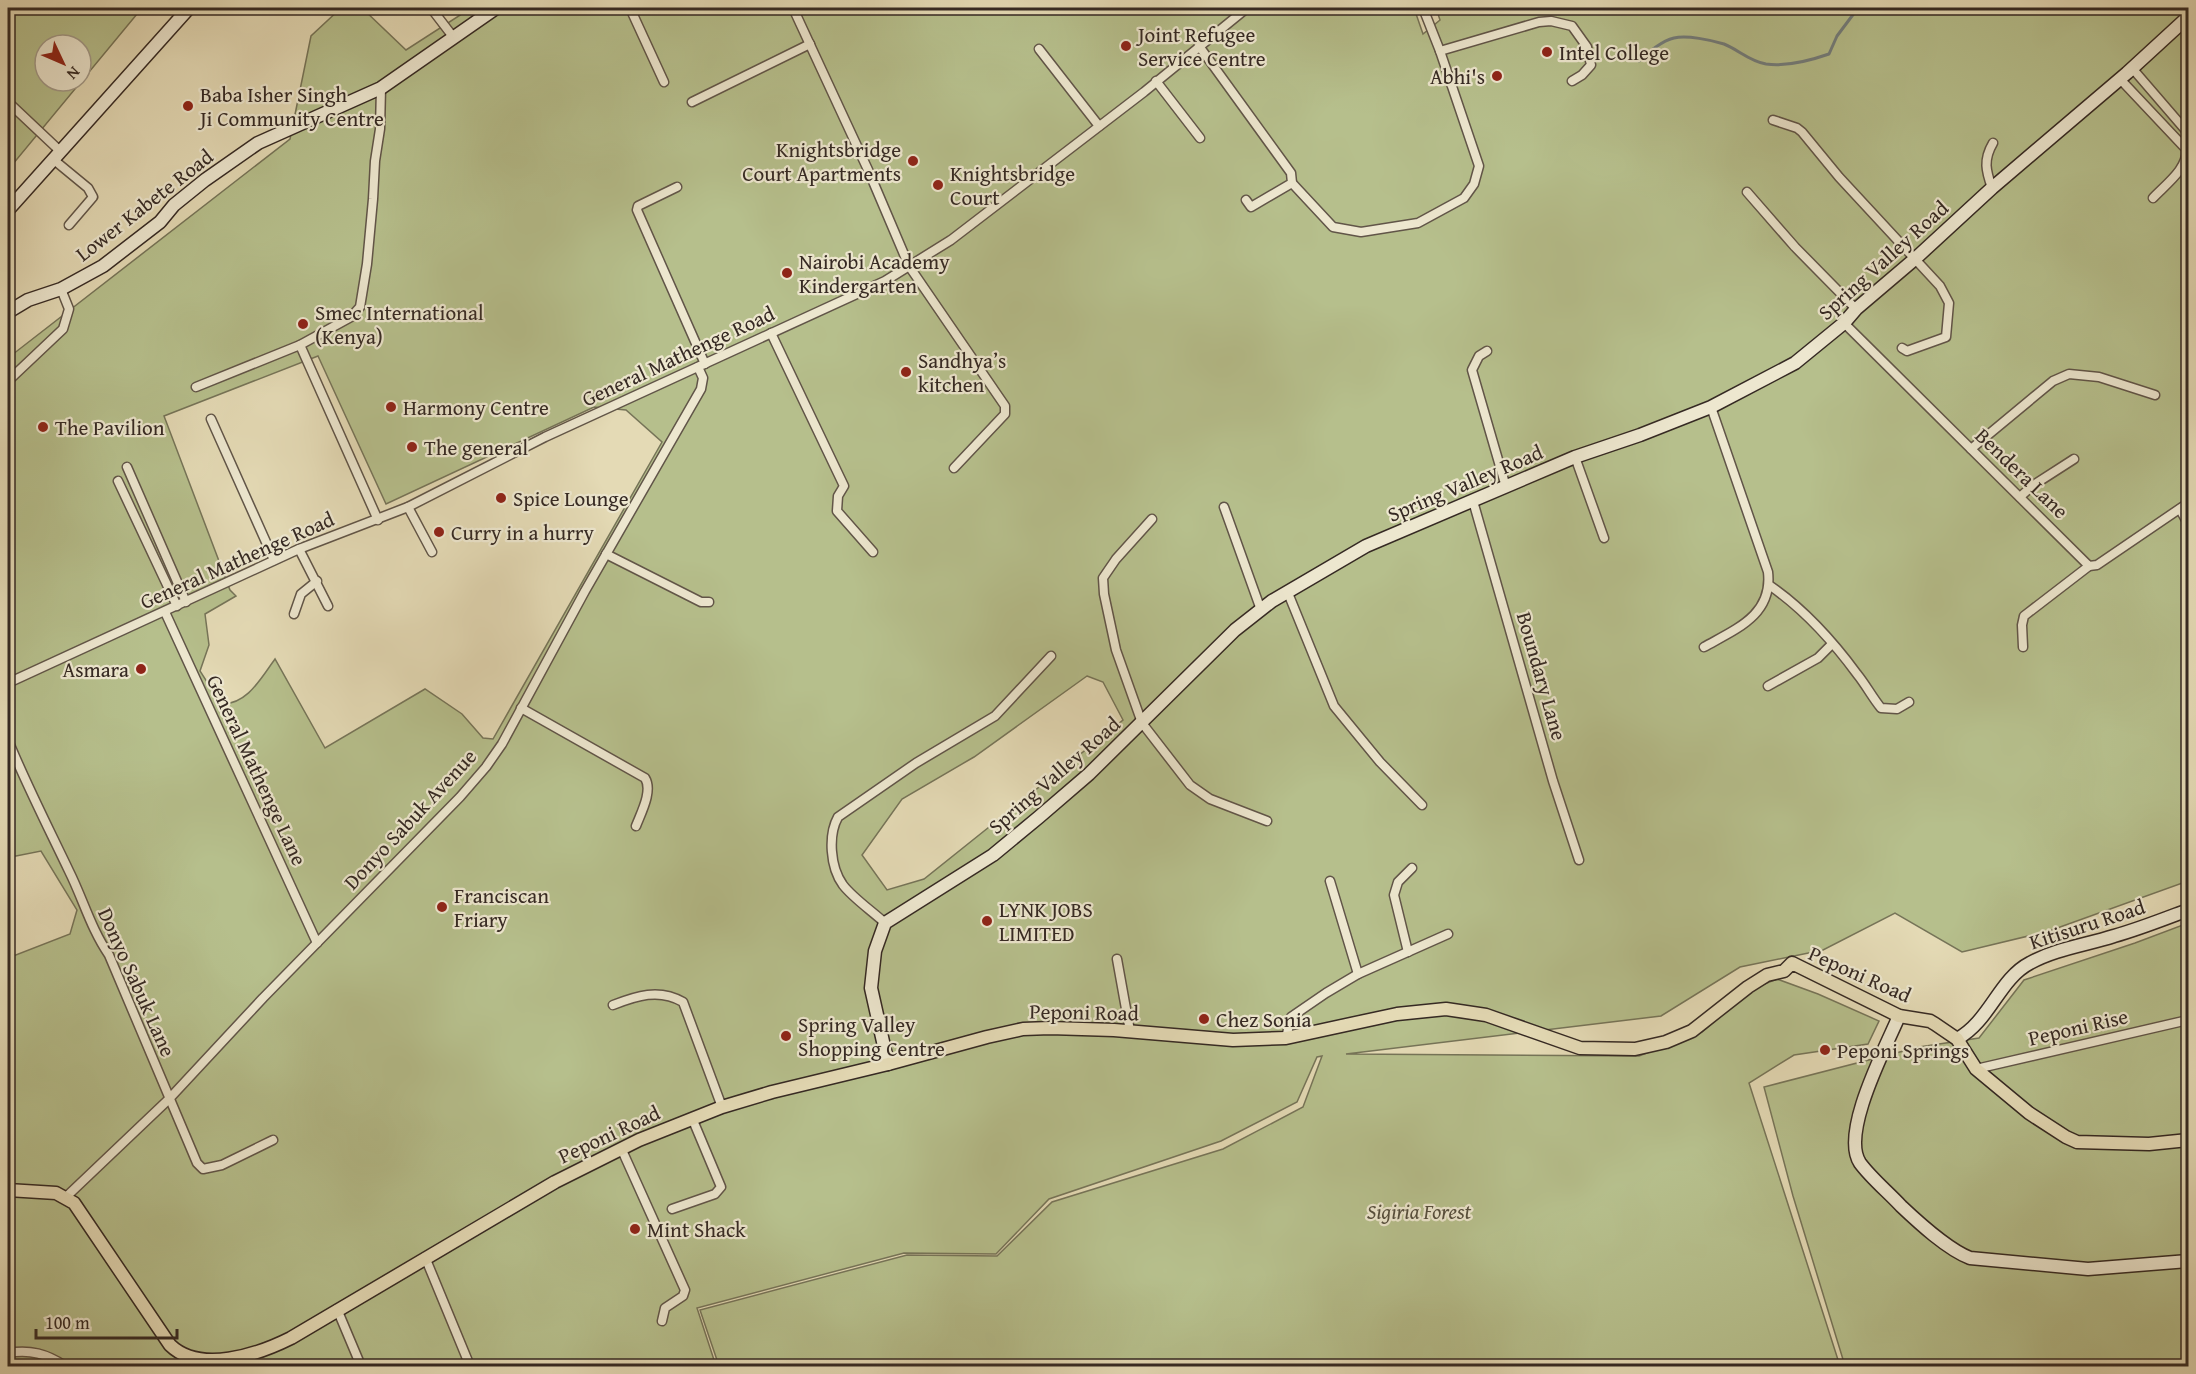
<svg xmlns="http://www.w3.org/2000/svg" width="2196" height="1374" font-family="'Gentium Book Plus',serif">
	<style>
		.green { fill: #b6bf8c; stroke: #767458; stroke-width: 1.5; fill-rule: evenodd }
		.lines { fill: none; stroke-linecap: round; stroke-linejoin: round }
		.stream { stroke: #737e7e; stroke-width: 3 }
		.street-casing { stroke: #615548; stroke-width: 11 }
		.secondary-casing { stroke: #352923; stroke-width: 15 }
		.primary-casing { stroke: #352923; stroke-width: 15 }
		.street { stroke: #ede7cf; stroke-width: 8 }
		.secondary { stroke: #ede7cf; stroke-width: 12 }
		.primary { stroke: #e4dab5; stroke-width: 12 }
		.poi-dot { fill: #8f2418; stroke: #ede7cf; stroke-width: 2 }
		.labels { text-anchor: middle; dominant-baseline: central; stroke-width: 4.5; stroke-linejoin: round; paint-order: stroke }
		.poi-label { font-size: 21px; fill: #352923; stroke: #ede7cf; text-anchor: start }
		.street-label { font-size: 21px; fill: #352923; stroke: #ede7cf }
		.park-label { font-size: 21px; font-style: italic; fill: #554e3d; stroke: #ede7cf }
	</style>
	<rect width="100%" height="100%" fill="#e4dab5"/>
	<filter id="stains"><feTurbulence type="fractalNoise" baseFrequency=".00333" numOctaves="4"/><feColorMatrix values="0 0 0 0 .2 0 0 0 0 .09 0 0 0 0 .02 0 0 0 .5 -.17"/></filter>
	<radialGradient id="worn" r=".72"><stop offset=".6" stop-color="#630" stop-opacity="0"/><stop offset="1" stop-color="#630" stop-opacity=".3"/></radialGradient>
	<g class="green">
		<path d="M8 8H142L8 170ZM45 45H81V81H45Z"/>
		<path d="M341 8H362L406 50 471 8H1414L1423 34 1440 20 1436 8H2188V881L2049 931 1962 952 1895 913 1823 950 1740 967 1661 1016 1346 1054 1639 1056 1702 1032 1752 989 1777 979 1818 994 1879 1021 1868 1044 1794 1055 1749 1083 1840 1366H719L700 1310 907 1255 997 1256 1052 1202 1223 1149 1303 1107 1322 1056 1317 1057 1297 1102 1221 1141 1049 1199 996 1254 904 1253 697 1308 716 1366H8V958L70 934 77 910 41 851 16 856H8V358L290 139 311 36ZM318 356 386 504 594 407 626 410 662 442 493 739 483 738 462 714 425 689 325 748 275 659C261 678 247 705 221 704L200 671 209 645 205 614 236 596 230 590 164 416ZM1087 676 1103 682 1123 720 924 879 887 890 862 855 902 799 974 757Z"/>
		<path d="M2188 923V1366H1845L1793 1196 1764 1087 1919 1047 1979 1038 2024 980 2135 943Z"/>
	</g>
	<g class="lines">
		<path class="stream" d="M1639 61C1648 53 1661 41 1674 38 1687 35 1711 40 1724 44 1739 50 1749 61 1766 64 1787 67 1809 61 1829 54L1837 36 1858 8"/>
		<g class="street-casing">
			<g id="street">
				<path d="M431 8 454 38"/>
				<path d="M630 8 664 82"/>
				<path d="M793 8 869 172 909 266 1005 406V414L954 468"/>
				<path d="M1199 46 1291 173 1292 183 1251 207 1246 200"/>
				<path d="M1039 49 1099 126"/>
				<path d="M1440 51 1539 22 1551 21 1572 26 1587 47 1591 65 1582 75 1572 81"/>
				<path d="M2132 68 2188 133"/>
				<path d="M2120 79 2186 149C2189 168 2165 185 2153 198"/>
				<path d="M1156 81 1200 138"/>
				<path d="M8 102 60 151"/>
				<path d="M692 102 810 44"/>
				<path d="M1773 120 1797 128 1802 132 1839 177 1940 286 1949 303 1946 337 1907 351 1902 348"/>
				<path d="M54 160 88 188 93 197 69 225"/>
				<path d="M1292 183 1333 227 1361 232 1418 223 1464 198 1474 184 1479 166 1440 51 1423 8"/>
				<path d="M677 187 638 206 637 210 705 364"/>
				<path d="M1992 188C1986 171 1983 160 1993 143"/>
				<path d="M1747 192 1795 247 1856 309"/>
				<path d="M1844 323 2089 566 2097 565 2188 503"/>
				<path d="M771 333 844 486 838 496 837 511 873 552"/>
				<path d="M1487 351 1479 356 1472 370 1506 487"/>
				<path d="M8 381 63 329 69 309 61 289"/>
				<path d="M196 387 300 345"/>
				<path d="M211 419 274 560"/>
				<path d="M1971 449 2053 381 2069 374 2099 377 2155 395"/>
				<path d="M1575 457 1604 538"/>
				<path d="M127 467 186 602"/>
				<path d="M118 481 177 606"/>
				<path d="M2020 497 2032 486 2074 459"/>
				<path d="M1473 501 1553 781 1579 860"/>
				<path d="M408 507 432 552"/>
				<path d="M1224 507 1261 610"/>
				<path d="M2180 509 2188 524"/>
				<path d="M1152 519 1116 559 1103 578 1104 594 1116 650 1142 723 1190 785 1210 799 1267 821"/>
				<path d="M378 520 300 345 351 317 360 307 367 264 373 199 375 161 380 129 381 88"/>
				<path d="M299 549 328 606"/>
				<path d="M606 554 701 602H709"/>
				<path d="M1769 585C1804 609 1832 640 1857 674 1866 685 1872 697 1881 708L1897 709 1909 702"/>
				<path d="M1288 593 1334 706 1380 762 1422 805"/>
				<path d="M165 612 317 943"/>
				<path d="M294 614 301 594 317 581"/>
				<path d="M1704 647C1736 629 1773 615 1768 572L1711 407"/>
				<path d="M2023 647 2022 625 2024 616 2089 566"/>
				<path d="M8 683 299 549 408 507 545 437 885 281 951 240 1144 92 1247 8"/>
				<path d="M1768 686 1818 658 1832 644"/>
				<path d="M521 708 645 778C653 791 641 813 636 826"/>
				<path d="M8 740C26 784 48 827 69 871 83 899 91 929 109 955L197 1163 203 1169 222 1165 273 1140"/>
				<path d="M1330 881 1358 974"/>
				<path d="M885 923C872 911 853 898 843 885 830 867 828 835 838 817L916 763 995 716 1051 656"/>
				<path d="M1408 952 1394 895 1398 882 1412 868"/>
				<path d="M1117 959 1130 1031"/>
				<path d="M613 1005C636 996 659 988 683 1002L722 1107"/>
				<path d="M1286 1038 1291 1017 1326 993 1358 974 1448 934"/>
				<path d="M1976 1069 2188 1020"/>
				<path d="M621 1148 685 1290 683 1296 665 1308 662 1321"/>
				<path d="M66 1197 169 1099 263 998 460 797 486 767 502 744 585 591 701 389 703 378 698 367"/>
				<path d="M672 1209 715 1194 721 1187 692 1118"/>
				<path d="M425 1257 470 1366"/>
				<path d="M337 1309 361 1366"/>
				<path d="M8 1353C30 1349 47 1354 65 1366"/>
			</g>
		</g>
		<g class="secondary-casing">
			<g id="secondary">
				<path d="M8 210 189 8"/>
				<path d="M8 312 28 300 61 289 103 266 160 222 174 205 205 180 258 143 381 88 496 8"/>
				<path d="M1899 1016C1886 1047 1840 1133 1860 1163 1871 1178 1888 1192 1901 1206 1919 1223 1947 1249 1970 1258L2088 1269 2188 1261"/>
				<path d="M1957 1039C1990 1021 1999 979 2030 963 2055 949 2086 945 2114 936 2139 929 2164 919 2188 910"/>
				<path d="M888 1064 871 988 875 951 885 923 993 855 1039 817 1089 774 1235 630 1272 601 1366 546 1575 457 1640 435 1711 407 1795 363 1844 323 1856 309 1916 258 1992 188 2127 73 2188 17"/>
			</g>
		</g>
		<g class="primary-casing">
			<path id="primary" d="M8 1190 56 1193 74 1203 170 1345C200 1374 257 1355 291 1338L555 1182 639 1140 722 1107 772 1092 888 1064 987 1037 1023 1029 1050 1028 1114 1030 1233 1040 1286 1038 1397 1014 1446 1009 1486 1015 1580 1048 1635 1049 1666 1042 1692 1031 1748 987 1767 975 1784 971 1792 963 1899 1016 1930 1021 1935 1024 1957 1039 1976 1069 2029 1113 2066 1137 2077 1142 2149 1144 2188 1140"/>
		</g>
		<use href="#street" class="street"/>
		<use href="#secondary" class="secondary"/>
		<use href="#primary" class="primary"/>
	</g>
	<g class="poi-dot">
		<circle cx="1126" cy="46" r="6"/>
		<circle cx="1547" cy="52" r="6"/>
		<circle cx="1497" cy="76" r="6"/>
		<circle cx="188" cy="106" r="6"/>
		<circle cx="913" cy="161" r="6"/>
		<circle cx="938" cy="185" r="6"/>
		<circle cx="787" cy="273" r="6"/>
		<circle cx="303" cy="324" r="6"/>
		<circle cx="906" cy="372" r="6"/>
		<circle cx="391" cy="407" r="6"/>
		<circle cx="43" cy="427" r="6"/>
		<circle cx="412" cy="447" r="6"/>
		<circle cx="501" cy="498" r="6"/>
		<circle cx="439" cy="532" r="6"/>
		<circle cx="141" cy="669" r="6"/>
		<circle cx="442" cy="907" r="6"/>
		<circle cx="987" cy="921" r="6"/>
		<circle cx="1204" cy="1019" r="6"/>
		<circle cx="786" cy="1036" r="6"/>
		<circle cx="1825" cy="1050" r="6"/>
		<circle cx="635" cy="1229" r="6"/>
	</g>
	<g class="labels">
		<g class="poi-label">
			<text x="1138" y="34">Joint Refugee<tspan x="1138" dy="24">Service Centre</tspan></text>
			<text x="1559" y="52">Intel College</text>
			<text x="1485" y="76" text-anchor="end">Abhi's</text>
			<text x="200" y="94">Baba Isher Singh<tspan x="200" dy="24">Ji Community Centre</tspan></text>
			<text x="901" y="149" text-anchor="end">Knightsbridge<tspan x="901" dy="24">Court Apartments</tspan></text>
			<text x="950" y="173">Knightsbridge<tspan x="950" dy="24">Court</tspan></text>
			<text x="799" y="261">Nairobi Academy<tspan x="799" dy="24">Kindergarten</tspan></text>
			<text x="315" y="312">Smec International<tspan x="315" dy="24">(Kenya)</tspan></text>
			<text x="918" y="360">Sandhya’s<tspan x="918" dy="24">kitchen</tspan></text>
			<text x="403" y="407">Harmony Centre</text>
			<text x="55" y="427">The Pavilion</text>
			<text x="424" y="447">The general</text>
			<text x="513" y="498">Spice Lounge</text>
			<text x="451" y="532">Curry in a hurry</text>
			<text x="129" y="669" text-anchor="end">Asmara</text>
			<text x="454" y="895">Franciscan<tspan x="454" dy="24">Friary</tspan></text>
			<text x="999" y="909">LYNK JOBS<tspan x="999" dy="24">LIMITED</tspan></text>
			<text x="1216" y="1019">Chez Sonia</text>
			<text x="798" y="1024">Spring Valley<tspan x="798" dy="24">Shopping Centre</tspan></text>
			<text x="1837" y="1050">Peponi Springs</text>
			<text x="647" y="1229">Mint Shack</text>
		</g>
		<g class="street-label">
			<text transform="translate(144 205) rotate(-38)">Lower Kabete Road</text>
			<text transform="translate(1883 260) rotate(-42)">Spring Valley Road</text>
			<text transform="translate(678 356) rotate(-25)">General Mathenge Road</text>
			<text transform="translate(2022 473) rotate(44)">Bendera Lane</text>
			<text transform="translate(1465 483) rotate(-23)">Spring Valley Road</text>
			<text transform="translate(237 560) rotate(-24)">General Mathenge Road</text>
			<text transform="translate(1542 676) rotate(74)">Boundary Lane</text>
			<text transform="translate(257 770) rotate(65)">General Mathenge Lane</text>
			<text transform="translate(1054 775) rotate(-41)">Spring Valley Road</text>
			<text transform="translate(410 819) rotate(-47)">Donyo Sabuk Avenue</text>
			<text transform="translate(2087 924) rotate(-18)">Kitisuru Road</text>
			<text transform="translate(1860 974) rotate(24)">Peponi Road</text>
			<text transform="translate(137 982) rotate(66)">Donyo Sabuk Lane</text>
			<text transform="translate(1084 1012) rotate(1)">Peponi Road</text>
			<text transform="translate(2078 1027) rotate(-13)">Peponi Rise</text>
			<text transform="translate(609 1134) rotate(-25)">Peponi Road</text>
		</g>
		<g class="park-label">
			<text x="1419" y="1211">Sigiria Forest</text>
		</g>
	</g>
	<rect width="2196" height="1374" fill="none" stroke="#e4dab5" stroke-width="30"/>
	<rect x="9" y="9" width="2178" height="1356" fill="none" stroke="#352923" stroke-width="3"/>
	<rect x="15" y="15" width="2166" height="1344" fill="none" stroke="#352923" stroke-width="1.5"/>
	<g transform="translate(63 63) rotate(134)"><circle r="28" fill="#ede7cf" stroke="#a39b8a" stroke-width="1.5"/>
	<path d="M0-4.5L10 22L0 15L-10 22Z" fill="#8f2418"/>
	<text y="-9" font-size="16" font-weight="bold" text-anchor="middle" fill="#352923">N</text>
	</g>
	<path d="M36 1329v9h141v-9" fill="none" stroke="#352923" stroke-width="3"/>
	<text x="45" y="1329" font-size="18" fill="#352923" stroke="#ede7cf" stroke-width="4.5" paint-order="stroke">100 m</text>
	<rect width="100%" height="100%" filter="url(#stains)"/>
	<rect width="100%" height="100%" fill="url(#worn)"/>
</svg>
